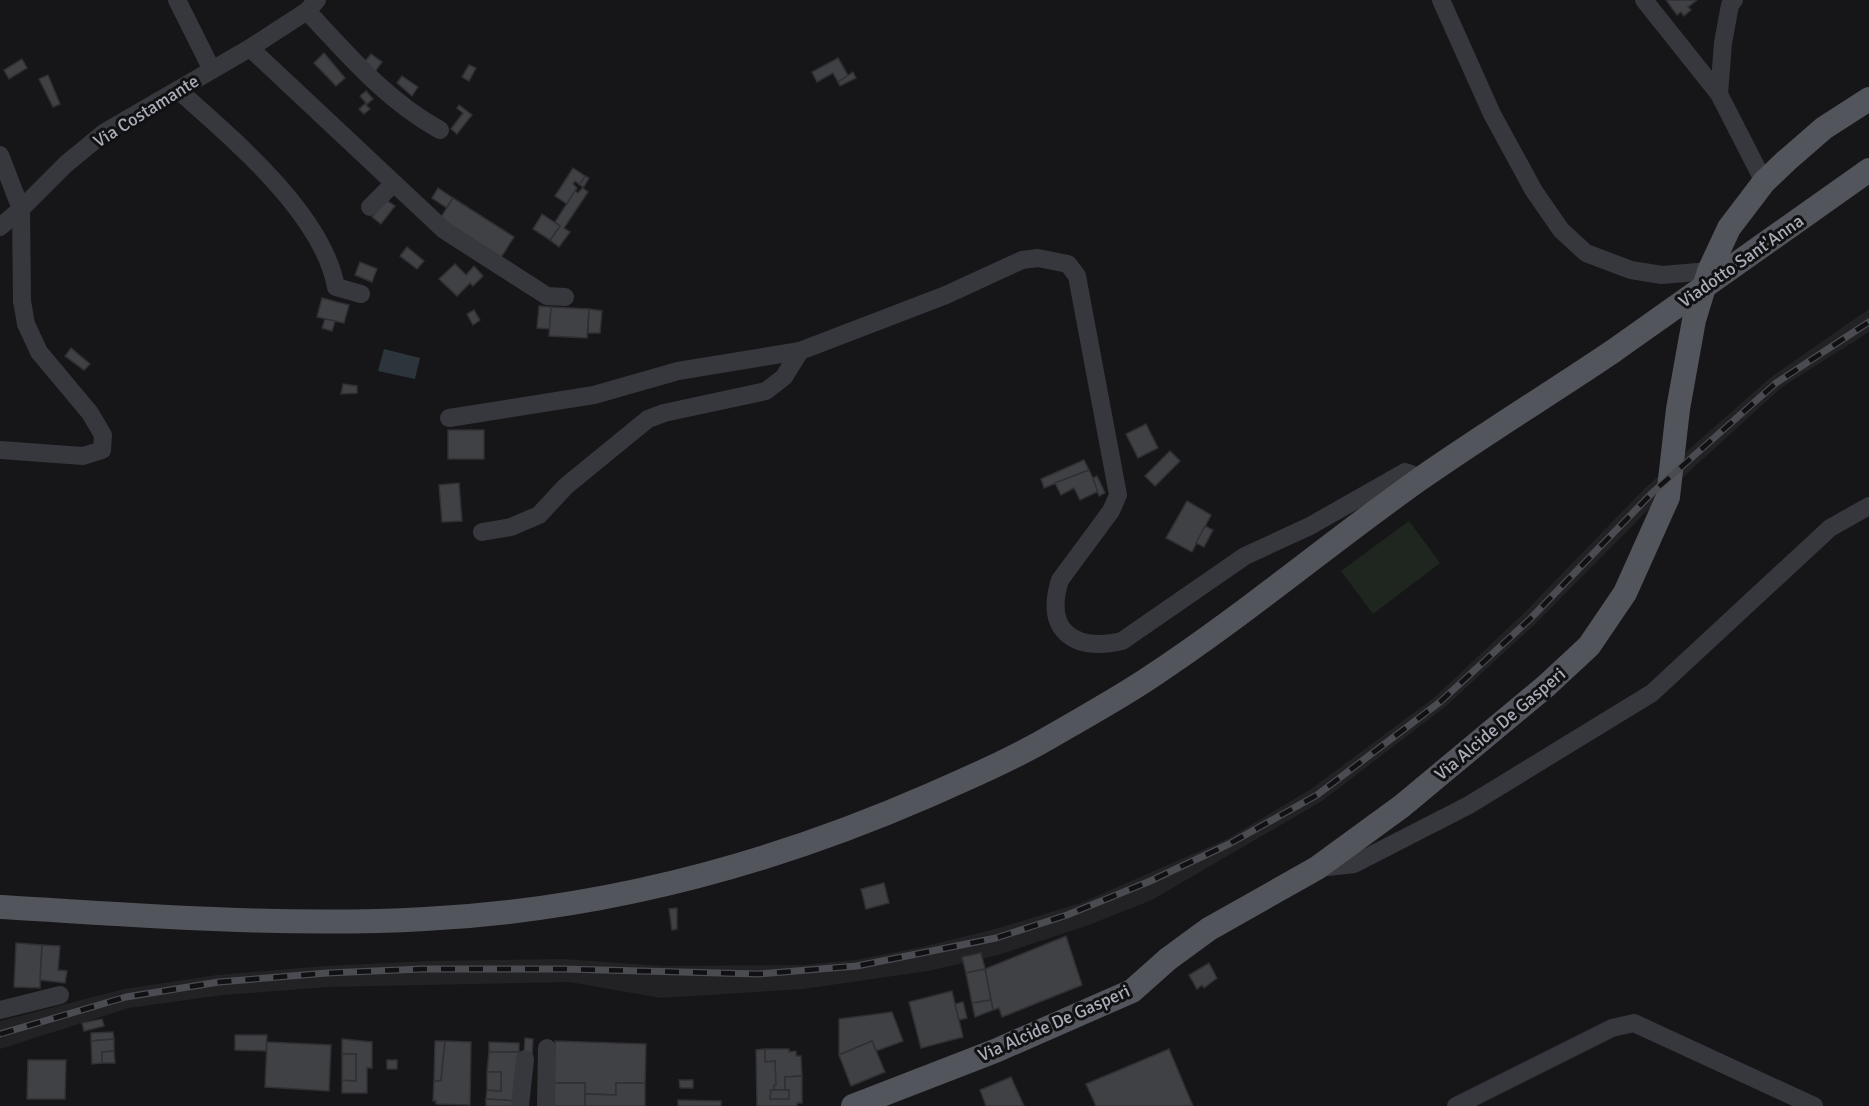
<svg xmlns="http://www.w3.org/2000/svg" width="1869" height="1106" font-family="Signika,sans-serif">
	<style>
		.built { fill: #222225 }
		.green { fill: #1e261f }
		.water { fill: #2c353c }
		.building { fill: #404145; stroke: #303034; stroke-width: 1.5 }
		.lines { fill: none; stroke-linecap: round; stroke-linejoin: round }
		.minor { stroke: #37383d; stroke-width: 18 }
		.major { stroke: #53555c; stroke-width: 24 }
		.rail-casing { stroke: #4a4c52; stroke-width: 7 }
		.rail { stroke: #111113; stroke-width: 4.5; stroke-dasharray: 14; stroke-linecap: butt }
		.major-bridge { stroke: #53555c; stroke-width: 24 }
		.labels { text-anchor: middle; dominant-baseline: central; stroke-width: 6; stroke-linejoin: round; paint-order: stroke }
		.street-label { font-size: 18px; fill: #a8adb8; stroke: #111113 }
	</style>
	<rect width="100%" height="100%" fill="#161618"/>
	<path class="built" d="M1869 309V332L1782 387 1658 500 1536 623 1445 707 1322 801 1152 900 1089 925 998 955 928 971 803 989 661 998 569 982 328 987 223 995 129 1008 0 1049V1021L124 989 217 975 325 966 428 961 564 959 663 966 802 965 855 960 922 947 995 929 1081 903 1227 839 1311 789 1435 697 1524 613 1645 488 1771 377Z"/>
	<path class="green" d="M1409 521 1440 563 1373 614 1341 571Z"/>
	<path class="water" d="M384 349 420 358 415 379 378 371Z"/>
	<g class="building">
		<path d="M1666 0H1697L1688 7 1691 10 1684 16 1681 12 1677 15Z"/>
		<path d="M324 53 345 78 336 86 314 63Z"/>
		<path d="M371 54 382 62 374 73 362 65Z"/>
		<path d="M838 58 849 77 838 82 833 73 817 82 812 72Z"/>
		<path d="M22 59 27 68 9 79 4 70Z"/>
		<path d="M469 65 476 68 469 81 462 77Z"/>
		<path d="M853 72 856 78 840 86 838 82Z"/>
		<path d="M48 75 60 104 53 107 39 79Z"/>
		<path d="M402 76 418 87 412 96 397 83Z"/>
		<path d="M366 91 373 99 366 105 370 109 364 114 359 109 366 103 360 96Z"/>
		<path d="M459 105 472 115 457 134 451 129 463 113 457 108Z"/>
		<path d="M573 168 585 176 580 185 575 181 573 184 577 188 567 204 555 196Z"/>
		<path d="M585 176 589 178 583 188 588 192 564 228 570 232 559 247 550 240 560 226 555 222 575 191 578 193 583 187 580 185Z"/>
		<path d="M438 188 453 198 447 208 432 198Z"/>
		<path d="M453 198 514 237 500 259 439 220Z"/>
		<path d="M386 200 395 206 381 224 372 217Z"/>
		<path d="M542 214 560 226 550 240 533 229Z"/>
		<path d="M407 247 424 261 417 269 400 256Z"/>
		<path d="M360 262 377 269 372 282 355 275Z"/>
		<path d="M455 264 466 275 474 266 483 276 473 286 470 283 457 296 439 279Z"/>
		<path d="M322 298 349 305 344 323 317 317Z"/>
		<path d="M539 306 551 307 550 329 537 328Z"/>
		<path d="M551 307 589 309 587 338 549 336Z"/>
		<path d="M589 309 602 311 600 333H588Z"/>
		<path d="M474 310 480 320 473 325 467 314Z"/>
		<path d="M325 319 335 321 332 331 322 328Z"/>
		<path d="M71 348 90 364 84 370 65 356Z"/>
		<path d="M343 384 357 386V393L341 394Z"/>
		<path d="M1146 424 1158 448 1138 458 1126 434Z"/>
		<rect x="448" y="430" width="36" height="29"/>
		<path d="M1170 451 1180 461 1155 486 1145 476Z"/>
		<path d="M1084 460 1089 470 1044 488 1041 479Z"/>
		<path d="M1089 470 1099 491 1080 500 1074 488 1061 495 1055 483Z"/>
		<path d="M1097 476 1105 493 1099 496 1093 478Z"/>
		<path d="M459 483 462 521 442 522 439 485Z"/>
		<path d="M1187 501 1211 515 1192 552 1166 538Z"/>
		<path d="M1205 526 1213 530 1204 547 1196 543Z"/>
		<path d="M884 883 889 903 866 909 861 889Z"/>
		<path d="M677 908V929L672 930 669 909Z"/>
		<path d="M1066 936 1082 985 1002 1017 999 1008 993 1010 985 969Z"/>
		<path d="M16 943 42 945 40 988 14 987Z"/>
		<path d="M42 945 60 946 58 970 67 971 65 983 40 980Z"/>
		<path d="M981 953 985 969 966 973 962 957Z"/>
		<path d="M1209 963 1217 978 1204 988 1202 985 1197 989 1189 975Z"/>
		<path d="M985 969 991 1000 972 1003 966 973Z"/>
		<path d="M952 991 963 1037 921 1048 909 1002Z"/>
		<path d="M991 1000 993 1010 975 1017 972 1003Z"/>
		<path d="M963 1002 967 1018 959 1020 955 1004Z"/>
		<path d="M892 1012 903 1041 876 1051 872 1041 839 1055V1019Z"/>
		<path d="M102 1019 104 1026 84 1031 82 1023Z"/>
		<path d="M113 1032 114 1039 91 1041V1033Z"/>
		<path d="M235 1035H267L266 1051 235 1050Z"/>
		<path d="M525 1038 533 1039 532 1056 524 1055Z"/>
		<path d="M114 1039V1051L102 1052V1063L92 1064 91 1041Z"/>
		<path d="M342 1039 372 1042V1068H367V1093H342V1080L356 1081V1054H342Z"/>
		<path d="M435 1041H445L441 1081H434Z"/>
		<path d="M445 1041 471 1042 470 1105 436 1104V1101H433L434 1081H441Z"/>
		<path d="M555 1041 646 1044 645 1083H616V1095L585 1094V1083H554Z"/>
		<path d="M872 1041 885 1072 851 1086 839 1055Z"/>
		<path d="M267 1042 331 1045 329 1091 265 1087Z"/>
		<path d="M489 1042 519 1043V1052H489Z"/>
		<path d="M765 1049H789V1052L796 1051V1056H801L802 1076 785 1077V1090H774L775 1061 765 1062Z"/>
		<path d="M765 1049V1062L775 1061 776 1085H774V1090H771L770 1099H789V1090H785V1077L802 1076V1103H797V1106H757L756 1050Z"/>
		<path d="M1169 1049 1193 1106H1096L1086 1084Z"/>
		<path d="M114 1051 115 1063H102V1052Z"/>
		<path d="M489 1052H519L516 1101 486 1099 487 1090 501 1091V1072H487Z"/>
		<path d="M342 1054H356V1081L342 1080Z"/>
		<path d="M28 1060H66L65 1099H27Z"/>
		<rect x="387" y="1060" width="10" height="9"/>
		<path d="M487 1072H501V1091L487 1090Z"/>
		<path d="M1011 1077 1024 1106H986L980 1090Z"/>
		<path d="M679 1080H693V1088H680Z"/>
		<rect x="554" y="1083" width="31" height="23"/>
		<path d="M616 1083H645V1106H585V1094L616 1095Z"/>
		<path d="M771 1090H789V1099H770Z"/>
		<path d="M486 1099 516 1101V1106H486Z"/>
		<path d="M678 1100 721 1101V1106H678Z"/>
	</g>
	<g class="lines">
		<g class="minor">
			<path d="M177 0 212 70"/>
			<path d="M1441 0 1492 114 1534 191 1561 230 1586 253 1631 270 1662 275 1709 271"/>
			<path d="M1644 0 1719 94"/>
			<path d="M1734 0 1730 5 1723 43 1719 94 1764 182"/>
			<path d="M307 11C348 55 387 101 440 130"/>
			<path d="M250 48 444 230 547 296 565 297"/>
			<path d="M178 90C232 138 323 214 336 287L361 294"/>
			<path d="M0 155 21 209 0 227"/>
			<path d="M370 207 394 183"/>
			<path d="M449 418 594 395 678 371 800 351 946 295 1022 260 1038 258 1068 264 1077 276 1118 495 1111 511 1060 580C1044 631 1074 652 1122 641L1245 556 1310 526 1405 472 1422 478"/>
			<path d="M0 450 83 456 102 450 103 435 90 413 39 352 26 324 22 301 21 209 66 164 105 132 250 48 307 11 317 0"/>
			<path d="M482 532 511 527 539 515 566 486 648 419 664 413 766 391 784 377 800 351"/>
			<path d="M1319 868 1354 864 1469 805 1652 693 1830 528 1869 506"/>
			<path d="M0 1010 60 995"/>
			<path d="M520 1106 525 1059"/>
			<path d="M546 1106 547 1048"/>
			<path d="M1456 1106 1612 1028 1634 1023 1814 1106"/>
		</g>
		<g class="major">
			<path d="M0 907C141 915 283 927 425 919 600 910 770 865 930 795 973 776 1017 757 1057 733 1088 715 1119 698 1149 678 1242 617 1328 544 1420 479 1483 435 1548 395 1612 352"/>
			<path d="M853 1106 995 1051 1132 991 1168 959 1209 929 1317 868 1402 806 1546 686 1589 646 1625 593 1668 497 1678 409 1694 320 1709 271 1729 228 1764 182 1786 161 1824 128 1869 99"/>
		</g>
		<g class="rail-casing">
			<path id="rail" d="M0 1034 126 997 219 982 327 973 422 969H563L759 974 857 966 996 938 1067 915 1148 882 1229 844 1317 795 1440 702 1530 619 1653 492 1776 383 1869 322"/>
		</g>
		<use href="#rail" class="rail"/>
		<path class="major-bridge" d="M1612 352 1869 170"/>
	</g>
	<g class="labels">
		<g class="street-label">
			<text transform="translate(146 111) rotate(-32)">Via Costamante</text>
			<text transform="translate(1741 261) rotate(-35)">Viadotto Sant'Anna</text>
			<text transform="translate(1500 724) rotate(-40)">Via Alcide De Gasperi</text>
			<text transform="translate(1054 1023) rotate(-24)">Via Alcide De Gasperi</text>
		</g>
	</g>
</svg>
